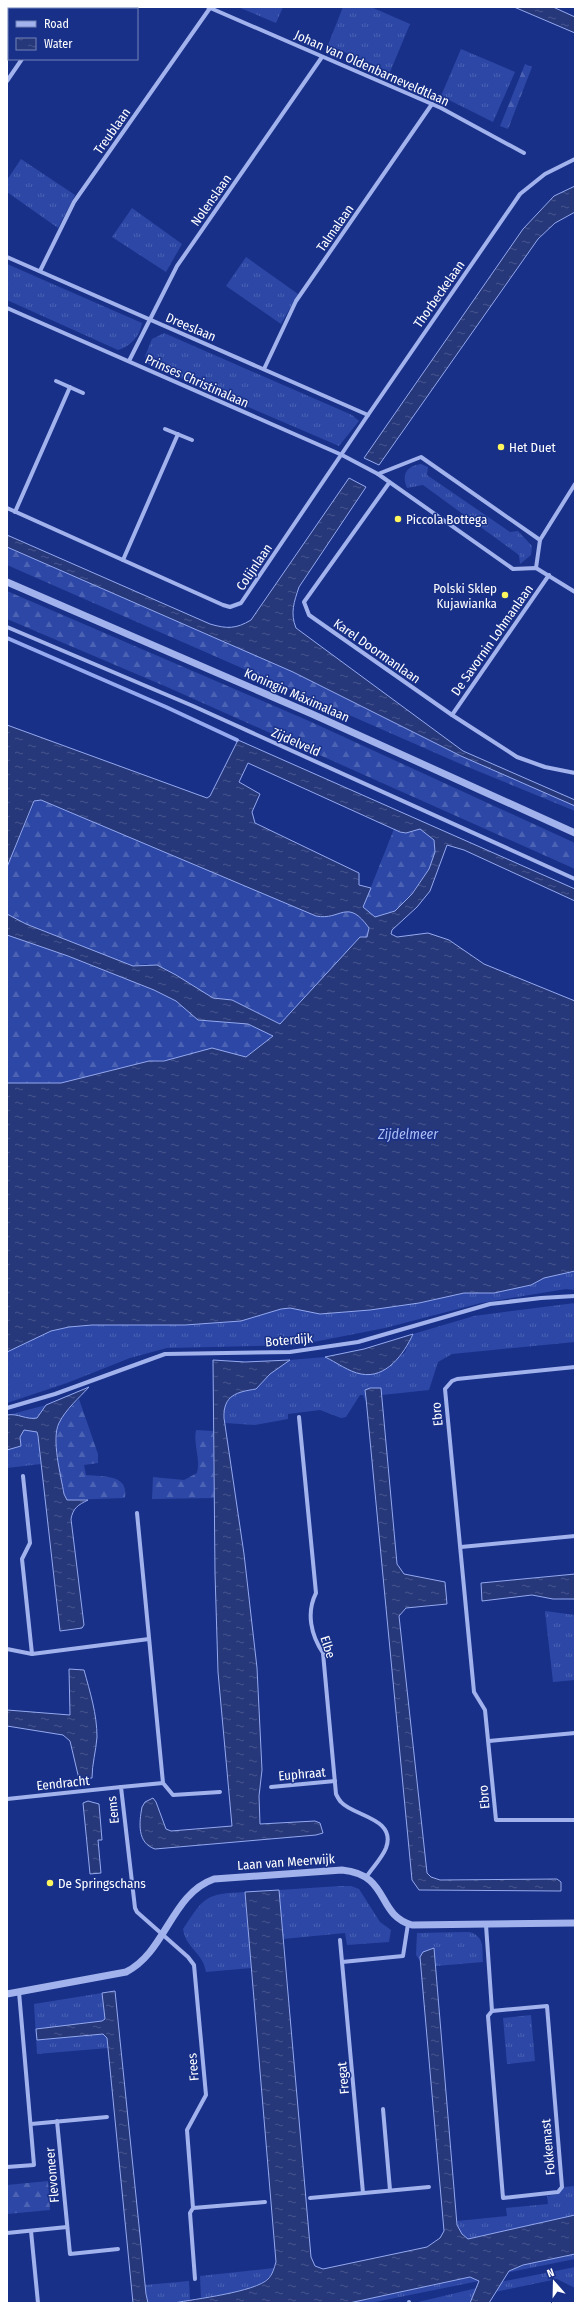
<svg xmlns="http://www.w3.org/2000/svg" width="582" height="2310" font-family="'Fira Sans Condensed',sans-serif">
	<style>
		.grass { fill: url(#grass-tufts) }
		.forest { fill: url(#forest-firs) }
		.water { fill: url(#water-ripples); stroke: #94a9ef; fill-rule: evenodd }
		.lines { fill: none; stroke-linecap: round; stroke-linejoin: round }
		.stream { stroke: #94a9ef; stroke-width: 4 }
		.minor { stroke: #a1b2ed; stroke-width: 4 }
		.tertiary { stroke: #a1b2ed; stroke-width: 7 }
		.poi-dot { fill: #fff55d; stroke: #193088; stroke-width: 1.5 }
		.labels { text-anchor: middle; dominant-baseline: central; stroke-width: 3; stroke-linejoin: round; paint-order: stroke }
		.street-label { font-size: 13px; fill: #fff; stroke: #193088 }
		.poi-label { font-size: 13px; fill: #fff; stroke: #193088; text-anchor: start }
		.water-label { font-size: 14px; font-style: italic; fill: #adbdf4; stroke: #193088 }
	</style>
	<defs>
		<pattern id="grass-tufts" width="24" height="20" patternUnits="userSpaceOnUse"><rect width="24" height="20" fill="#2c47a6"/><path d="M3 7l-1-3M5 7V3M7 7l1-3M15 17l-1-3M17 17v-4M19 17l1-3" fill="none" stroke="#4c63b3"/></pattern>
		<pattern id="forest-firs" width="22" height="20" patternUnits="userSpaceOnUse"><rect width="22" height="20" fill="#2c47a6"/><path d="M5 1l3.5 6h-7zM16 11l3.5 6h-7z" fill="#4c63b3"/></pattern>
		<pattern id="water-ripples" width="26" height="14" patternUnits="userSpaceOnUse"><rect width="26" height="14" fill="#26377a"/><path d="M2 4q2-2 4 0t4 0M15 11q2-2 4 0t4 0" fill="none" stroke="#47558e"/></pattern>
	</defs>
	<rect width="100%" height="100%" fill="#193088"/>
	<g class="grass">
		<path d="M238 7H283L276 23Z"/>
		<path d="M343 7H371L410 24 390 72 328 45Z"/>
		<path d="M461 49 515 72 493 122 441 96Z"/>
		<path d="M21 159 75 195 58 228 7 192V180Z"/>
		<path d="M132 208 182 244 166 272 112 237Z"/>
		<path d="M246 257 298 294 281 324 226 286Z"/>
		<path d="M7 264 142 323C140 336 130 347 118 350L7 300Z"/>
		<path d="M164 333 352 415 359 421 339 446 148 364 145 356 152 339Z"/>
		<path d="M421 464 428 467 427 475 510 532 518 531 532 546 531 555 520 564 519 555 423 485 407 488C401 474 407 466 421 464Z"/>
		<path d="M575 1271V1290L566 1289 481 1303 385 1328 298 1345 167 1348 130 1358 67 1383 7 1403V1352L51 1331 69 1327 92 1325H185L241 1321 281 1309 290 1308 320 1314 345 1312 419 1303 464 1293H494L531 1285 544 1278Z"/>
		<path d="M575 1303V1342L452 1354 438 1362 429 1390 382 1395 381 1388 365 1390 366 1402 363 1395H360L346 1417 341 1418 320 1410 288 1414V1419L255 1425 225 1423 224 1407 230 1397 242 1391 256 1389 270 1374 290 1360 325 1357 352 1371 368 1375 388 1368 405 1352 413 1334 474 1316Z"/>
		<path d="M46 1405 37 1418 30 1419 12 1414Z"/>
		<path d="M24 1430 37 1432 41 1464 7 1468V1450L21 1446 20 1437Z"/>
		<path d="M545 1611 575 1615V1680L553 1682Z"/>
		<path d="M340 1886H351L359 1889 380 1922 391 1930 389 1942 347 1945 345 1933 283 1939 279 1890Z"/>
		<path d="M245 1892 251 1968 206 1972C203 1952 186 1949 183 1929 205 1896 205 1894 245 1892Z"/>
		<path d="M469 1932C485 1936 482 1948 483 1962L436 1966 434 1948 421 1957V1962L416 1955 417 1933Z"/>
		<path d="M102 1993 105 2019 102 2021 36 2029 37 2040 103 2034 107 2038 108 2048 37 2054 34 2004Z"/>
		<path d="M531 2015 535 2061 507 2064 503 2018Z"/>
		<path d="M575 2186V2215L468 2239C462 2234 458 2229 457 2221L507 2216 506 2208 548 2204 547 2196 558 2194 564 2187Z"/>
		<path d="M575 2254V2259L506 2273 523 2265Z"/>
		<path d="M575 2267V2288L557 2279 495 2292 500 2282Z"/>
		<path d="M274 2268C269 2290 221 2294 201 2298L200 2276Z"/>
		<path d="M471 2277 479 2281 370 2303H349Z"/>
		<path d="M189 2281 190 2300 174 2303H148L145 2285Z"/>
		<path d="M477 2288 470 2303H414Z"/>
	</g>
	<g class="forest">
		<path d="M525 64 532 67 508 129 500 126Z"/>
		<path d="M7 547 293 672 461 756 575 806V811L463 765 7 565Z"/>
		<path d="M7 591 309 721 575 843V869L167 687 7 619Z"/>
		<path d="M41 800 321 917C346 910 352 905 369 928L367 937H360L281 1024 232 1000 213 998 147 964 133 966 26 924 7 914V867L35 801Z"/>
		<path d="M419 828 434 840 435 852 429 869 411 894 395 911 375 917 363 907 394 829 406 833Z"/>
		<path d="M7 935 68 956 154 990 176 1001 198 1020 248 1024 273 1036 246 1057 235 1055 149 1061 61 1083H7Z"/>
		<path d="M79 1399 98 1454V1463L84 1465 86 1475C104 1477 129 1474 125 1498L67 1500 64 1494C61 1476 52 1440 59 1424 63 1414 71 1407 79 1399Z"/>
		<path d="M196 1430 213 1431 214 1498 152 1499 153 1477 184 1480 197 1473C201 1459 193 1445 196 1430Z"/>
		<path d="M48 2181 50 2210 7 2214V2185Z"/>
	</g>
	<g class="water">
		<path d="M514 7H553L575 17V33Z"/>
		<path d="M575 186V212L555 223 538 239 379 465 364 458 523 229 554 196Z"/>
		<path d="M349 478 366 487 299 587C294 602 290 613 296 628L463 751 575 800V806L461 756 293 672 7 547V535L210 624C227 629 236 629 251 620Z"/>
		<path d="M7 725 207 798 210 796 238 740 575 889V901L464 850 447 845 430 891 417 907 392 930 391 934 397 937 428 933 449 940 484 964 575 1001V1271L544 1278 531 1285 494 1293H464L419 1303 370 1310 320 1314 290 1308 281 1309 241 1321 185 1325H92L69 1327 51 1331 7 1352V1083H61L149 1061H164L212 1048 246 1057 273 1036 248 1024 198 1020 176 1001 154 990 68 956 7 935V914L26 924 133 966 157 965 176 975 213 998 232 1000 280 1024 360 937H367L369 928C347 897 341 921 316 916L41 800 34 801 7 867ZM248 763 400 832 406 833 420 829 434 840 435 852 429 869 412 894 395 911 375 917 363 907 371 888 359 885V873L255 823 252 812 260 794 239 782Z"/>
		<path d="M413 1334C404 1354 386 1379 361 1374 349 1372 336 1362 325 1357L364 1349Z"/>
		<path d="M213 1360 245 1362 290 1360 270 1374 256 1389C237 1392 223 1395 224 1418L244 1554 257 1668 262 1770 259 1796 260 1824 315 1821 320 1823 323 1833 316 1835 155 1849C137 1843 139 1823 142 1807L145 1802 153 1798 156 1802 166 1829 171 1831 232 1826 218 1672 215 1573Z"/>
		<path d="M89 1387C79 1398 66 1409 59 1423 51 1439 61 1476 64 1494L67 1500H88C78 1505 73 1508 71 1519L84 1625 82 1628 60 1631 38 1436 37 1432 24 1430 20 1437 21 1446 7 1450V1415C18 1413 26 1420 37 1418L46 1405Z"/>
		<path d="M370 1388H381L397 1564 404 1574 445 1582 447 1604 406 1608 399 1616 427 1873 431 1877 440 1880 557 1879 561 1882V1891L419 1890 412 1880 366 1398 365 1390Z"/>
		<path d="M575 1574V1599H553L532 1595 482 1601 481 1583Z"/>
		<path d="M69 1669 84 1670C90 1692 97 1714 97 1737 96 1751 92 1764 92 1778L79 1779 70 1741 63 1735 7 1726V1710L70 1715Z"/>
		<path d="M88 1801 99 1804 102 1840H98L101 1873 90 1874 83 1803Z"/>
		<path d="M279 1890 311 2257 315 2266 323 2269 427 2247 440 2238 444 2231 420 1957 423 1952 434 1948 457 2225 462 2234 468 2239 575 2215V2254L523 2265 509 2271 489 2303H470L479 2281 470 2277 349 2303H174C195 2299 255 2292 268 2279 273 2274 274 2268 276 2262L245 1892Z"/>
		<path d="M115 1991 146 2294 148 2303H133L107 2038 103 2034 37 2040 36 2029 102 2021 105 2019 102 1993Z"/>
	</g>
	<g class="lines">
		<path class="stream" d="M7 638 166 707 237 740"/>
		<g class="minor">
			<path d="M208 7 441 108 524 153"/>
			<path d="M58 9 59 7"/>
			<path d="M7 81 22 59"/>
			<path d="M7 257 368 415"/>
			<path d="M40 271 74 202 210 8"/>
			<path d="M7 308 342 455 378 474 513 569 536 568 575 592"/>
			<path d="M129 361 177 266 322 57"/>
			<path d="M264 369 296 301 432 104"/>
			<path d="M56 381 83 393"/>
			<path d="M165 429 192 440"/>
			<path d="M378 474 421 457 540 540"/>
			<path d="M389 483 304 602 309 615 452 715 517 757 545 767 575 773"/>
			<path d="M7 508 223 605 230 607 241 603 368 415 520 194 545 174 575 159"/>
			<path d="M15 512 70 387"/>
			<path d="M123 560 178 434"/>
			<path d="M536 568 540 540 575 484"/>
			<path d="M7 627 193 706 575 879"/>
			<path d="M452 715 549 575"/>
			<path d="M575 1367 457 1379 452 1381 445 1389 474 1692 485 1710 496 1820H575"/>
			<path d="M7 1408 55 1394 165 1354 290 1352 358 1342 490 1304 541 1298 575 1296"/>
			<path d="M299 1417 316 1593C306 1613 311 1635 323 1653L336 1794C337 1796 339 1800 341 1802 353 1816 397 1818 386 1848 382 1858 373 1867 367 1876"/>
			<path d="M23 1476 30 1543 22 1559 32 1654"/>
			<path d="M137 1513 163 1783 121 1787 135 1908 137 1912 188 1957 194 1965 206 2095 187 2130 193 2208 190 2213 195 2279"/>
			<path d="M461 1547 575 1536"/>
			<path d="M7 1649 32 1654 149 1639"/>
			<path d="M489 1741 575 1733"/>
			<path d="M163 1783 173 1795 220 1792"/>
			<path d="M271 1787 335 1781"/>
			<path d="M7 1799 121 1787"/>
			<path d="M486 1925 492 2011"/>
			<path d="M340 1940 363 2193"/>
			<path d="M342 1962 403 1956 408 1924"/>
			<path d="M547 2006 562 2187 558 2192 503 2198 488 2016 492 2011Z"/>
			<path d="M383 2109 390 2190"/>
			<path d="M57 2121 70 2254 118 2249"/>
			<path d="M31 2124 107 2117"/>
			<path d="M7 2167 34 2165 19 1992"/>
			<path d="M310 2198 429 2187"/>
			<path d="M193 2208 265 2202"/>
			<path d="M31 2231 38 2303"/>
			<path d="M7 2233 67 2227"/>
			<path d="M409 2303V2302"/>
		</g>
		<g class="tertiary">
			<path d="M7 582 312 714 575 833"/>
			<path d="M7 1994 126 1972C166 1952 171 1894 214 1879L342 1870C391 1875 375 1914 412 1925L575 1923"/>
		</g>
	</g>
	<g class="poi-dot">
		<circle cx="501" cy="447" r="4"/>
		<circle cx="398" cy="519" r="4"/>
		<circle cx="505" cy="595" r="4"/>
		<circle cx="50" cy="1883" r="4"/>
	</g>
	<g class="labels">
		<g class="street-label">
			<text transform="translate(372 68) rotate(24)">Johan van Oldenbarneveldtlaan</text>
			<text transform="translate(112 131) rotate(-55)">Treublaan</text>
			<text transform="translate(211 200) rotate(-55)">Nolenslaan</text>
			<text transform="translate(335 228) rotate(-55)">Talmalaan</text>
			<text transform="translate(439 294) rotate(-55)">Thorbeckelaan</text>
			<text transform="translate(191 327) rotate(23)">Dreeslaan</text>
			<text transform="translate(197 381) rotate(24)">Prinses Christinalaan</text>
			<text transform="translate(254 567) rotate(-56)">Colijnlaan</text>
			<text transform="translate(492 640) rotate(-55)">De Savornin Lohmanlaan</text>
			<text transform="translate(377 651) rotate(35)">Karel Doormanlaan</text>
			<text transform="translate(297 695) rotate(24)">Koningin Máximalaan</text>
			<text transform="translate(296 742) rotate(24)">Zijdelveld</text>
			<text transform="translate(289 1340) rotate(-5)">Boterdijk</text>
			<text transform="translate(437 1414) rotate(-96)">Ebro</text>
			<text transform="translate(328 1647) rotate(72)">Elbe</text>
			<text transform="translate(302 1774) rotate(-5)">Euphraat</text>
			<text transform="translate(63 1783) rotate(-6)">Eendracht</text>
			<text transform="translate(484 1797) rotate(-95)">Ebro</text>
			<text transform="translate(113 1810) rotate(-96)">Eems</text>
			<text transform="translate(286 1862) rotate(-4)">Laan van Meerwijk</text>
			<text transform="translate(193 2067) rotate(-95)">Frees</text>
			<text transform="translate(343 2078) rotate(-95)">Fregat</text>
			<text transform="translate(548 2147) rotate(-95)">Fokkemast</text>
			<text transform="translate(52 2175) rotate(-95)">Flevomeer</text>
		</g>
		<g class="poi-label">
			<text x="509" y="447">Het Duet</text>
			<text x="406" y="519">Piccola Bottega</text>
			<text x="497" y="588" text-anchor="end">Polski Sklep<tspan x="497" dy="15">Kujawianka</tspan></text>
			<text x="58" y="1883">De Springschans</text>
		</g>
		<g class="water-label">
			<text x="408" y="1134">Zijdelmeer</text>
		</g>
	</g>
	<rect width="582" height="2310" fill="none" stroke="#ffffff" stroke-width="16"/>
	<rect x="8" y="8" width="130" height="52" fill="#193088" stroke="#7583b8"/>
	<rect x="16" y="21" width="20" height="6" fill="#a1b2ed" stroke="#7583b8"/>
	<text x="44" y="28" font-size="12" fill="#ffffff">Road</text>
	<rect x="16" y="38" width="20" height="12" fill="url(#water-ripples)" stroke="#7583b8"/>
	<text x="44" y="48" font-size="12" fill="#ffffff">Water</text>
	<g transform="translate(554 2282) rotate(340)" stroke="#193088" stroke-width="3" paint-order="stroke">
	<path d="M0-3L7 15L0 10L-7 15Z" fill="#ffffff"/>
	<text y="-6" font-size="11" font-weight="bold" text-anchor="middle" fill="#ffffff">N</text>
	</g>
</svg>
